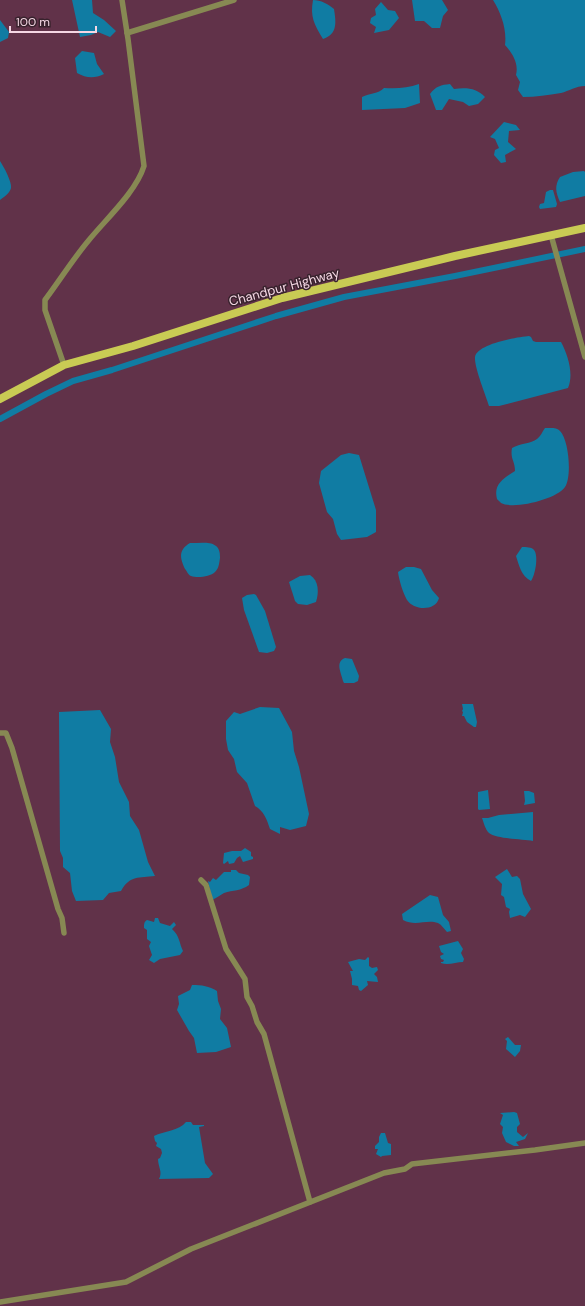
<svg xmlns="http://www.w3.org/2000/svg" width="585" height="1306" font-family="'DM Sans',sans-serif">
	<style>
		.water { fill: #107ca3 }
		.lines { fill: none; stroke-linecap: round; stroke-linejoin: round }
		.canal { stroke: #107ca3; stroke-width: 6 }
		.minor { stroke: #878953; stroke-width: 5.5 }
		.primary { stroke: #c9cb54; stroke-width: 8 }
		.labels { text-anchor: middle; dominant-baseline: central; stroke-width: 3; stroke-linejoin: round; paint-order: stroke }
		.street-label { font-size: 13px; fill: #f5d7e4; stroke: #38222d }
	</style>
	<rect width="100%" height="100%" fill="#613249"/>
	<g class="water">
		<path d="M72 0H92L93 13 104 20 116 31 110 37 98 32 91 35 80 37Z"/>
		<path d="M313 0C321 0 328 4 334 9 336 22 338 34 323 39 314 24 310 17 313 0Z"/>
		<path d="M412 0H442L448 10 443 16 440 28H432L424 21H415Z"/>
		<path d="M493 0H585V86C576 86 569 91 561 93 548 95 536 97 523 97L518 90 520 82 516 75C519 63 512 53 505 45 507 29 501 13 493 0Z"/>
		<path d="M381 2 388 10 395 11 399 18 389 30 374 33 376 27 370 23 371 18 376 15 375 9Z"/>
		<path d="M0 20 9 32 8 38 0 42Z"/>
		<path d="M82 51 94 53 97 64 104 74C94 79 86 78 77 73L75 58Z"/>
		<path d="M419 84 420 103 405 108 362 110V97C370 93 378 94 384 88 396 89 408 88 419 84Z"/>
		<path d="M450 84 454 89C466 87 477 88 485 97L478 104 469 106 463 102 449 99 442 110H436L430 94C436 86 441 85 450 84Z"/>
		<path d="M504 122 516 125 520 130 509 131 508 142 516 149 505 155 506 162 501 163 494 155 495 150 499 148 495 139 490 137Z"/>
		<path d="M0 161C4 167 12 182 11 188 10 193 4 197 0 200Z"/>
		<path d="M584 171 585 172V196L560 202C556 193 554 186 560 177L573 172Z"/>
		<path d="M550 190H553L557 204 556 207 540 209 539 207 540 204 544 203 546 192Z"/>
		<path d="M529 336 531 337 533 341 536 342H561C568 355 574 374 568 388L499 406H489C486 396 474 367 475 357 477 344 517 337 529 336Z"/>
		<path d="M545 428C550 428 557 427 560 431 569 440 572 477 565 487 557 499 514 510 501 503 500 502 498 500 497 499 493 484 504 478 515 471 515 461 510 459 512 448 520 443 531 444 537 439 541 436 542 432 545 428Z"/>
		<path d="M349 453 359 455 376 510V532L367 537 341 540 337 534 333 519 327 512 319 483 321 471 341 455Z"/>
		<path d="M190 543C204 543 221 539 220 558 219 564 219 568 215 572 210 577 197 578 191 576 188 575 187 571 185 569 180 558 178 550 190 543Z"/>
		<path d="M522 547C526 547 532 547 534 550 539 556 535 576 531 581 521 576 519 565 516 556Z"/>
		<path d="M406 567H414L421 569 432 590 439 598C436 611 414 611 407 600 403 593 399 580 398 572Z"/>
		<path d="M310 575C319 581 319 592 316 602L307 605 298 604 295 601 289 582 300 576Z"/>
		<path d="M254 594 256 595 265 611 276 647 274 651 267 653 259 652 244 610 242 598 247 595Z"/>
		<path d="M345 658 352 659 359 676 358 681 354 683H344L343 681C341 672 335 662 345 658Z"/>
		<path d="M462 704H473L477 722 476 727H474L467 722 464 716H462L463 712 462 711 463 709Z"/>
		<path d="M260 707 279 708 292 732 294 751 299 767 309 814 306 826 290 830 280 827V834L270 829C267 820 264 811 255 806L247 783 237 772 234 759 228 750 226 739V721L234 712 240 714Z"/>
		<path d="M100 710 111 729 110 742 115 757 119 782 129 802 130 816 139 830 148 862 155 876C139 878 130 875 121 891L109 893 103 900 76 901 72 891 70 873 63 867V858L60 851 59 712Z"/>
		<path d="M488 790 490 809 479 810 478 809V792Z"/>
		<path d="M524 791H529L534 793 535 803 524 805 525 801Z"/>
		<path d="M533 812V841C523 839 496 839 489 833 485 829 484 823 482 818H488L499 815Z"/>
		<path d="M245 848 251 852V856L253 857V859L243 862 240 856 237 858 234 863 229 864 228 861 224 864 223 863 224 853 232 851H241Z"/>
		<path d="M507 869 512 877 517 876 520 879 523 894 531 909 525 917 520 915 510 918 509 912 510 909 506 907 504 897 501 895 502 884 495 877Z"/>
		<path d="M231 870H236L239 873 248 875 250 877 249 885C241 891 233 890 224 893 220 895 217 898 212 900L208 881 210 882 213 878 216 880 224 872H231Z"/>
		<path d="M430 895 438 897 443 915 449 922 451 931 447 932C444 929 442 925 438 923 426 919 416 927 403 920L402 914Z"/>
		<path d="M155 918H158L160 923 170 926 174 922 176 925 172 929C180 936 179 943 183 951L180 955 160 959 154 963 149 960 152 955 149 946 151 942 147 939V930L144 928C144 924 144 922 147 920L154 922Z"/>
		<path d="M458 941 463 949 461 953 464 959 463 962C456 962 448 966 441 963V962H443L444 960 441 959 440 956 444 954 441 952 439 946Z"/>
		<path d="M368 957 369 958V966L372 968 377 967 378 970 374 974 377 977 378 982 367 981 368 985 361 991 359 990 358 986 352 985V979L350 971H353L348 962 359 959 365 960Z"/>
		<path d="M192 985C202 985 209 986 217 991L218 1001 221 1009 220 1019 227 1028 231 1047 216 1052 197 1053 194 1038 189 1031 177 1010 179 1004 178 996 190 990Z"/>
		<path d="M508 1037 515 1045H521L520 1051 515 1057 506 1049 507 1041 505 1039Z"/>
		<path d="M514 1112 517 1113 520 1124 517 1127V1132L523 1137 528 1133 525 1139 516 1142 519 1146H514L506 1142 502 1133 503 1127 500 1124 503 1115 500 1113Z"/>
		<path d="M186 1122H191L193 1125H204V1126L199 1127 205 1163 213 1174 209 1178 159 1179C163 1172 158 1167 158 1159L160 1158 162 1153 161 1149 156 1146 157 1143 155 1141 154 1136C164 1131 179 1131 186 1122Z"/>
		<path d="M381 1133H385L388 1143 391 1144V1155L382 1156 381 1157 376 1154 378 1149H375V1146L379 1142V1137Z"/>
	</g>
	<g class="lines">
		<path class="canal" d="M0 419 46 394 73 381 112 370 276 316 344 297 455 276 585 249"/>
		<g class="minor">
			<path d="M127 33 234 0"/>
			<path d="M551 235 585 357"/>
			<path d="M64 365 45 310V300C60 280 73 259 89 240 106 219 136 192 144 166L128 39 122 0"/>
			<path d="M0 733H6L12 748 58 909 62 918 64 933"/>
			<path d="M201 880 206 885 226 949 245 979 247 997 252 1006 257 1022 264 1034 310 1202"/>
			<path d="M0 1302 126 1282 191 1249 384 1173 405 1169 412 1164 535 1150 585 1143"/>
		</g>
		<path class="primary" d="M0 399 64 365 133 346 282 298 455 256 585 228"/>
	</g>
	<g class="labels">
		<g class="street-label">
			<text transform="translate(284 287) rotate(-15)">Chandpur Highway</text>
		</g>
	</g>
	<path d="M10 26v6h86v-6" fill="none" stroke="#f5d7e4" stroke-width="2"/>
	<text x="16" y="26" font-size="12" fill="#f5d7e4" stroke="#38222d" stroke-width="3" paint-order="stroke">100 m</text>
</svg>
